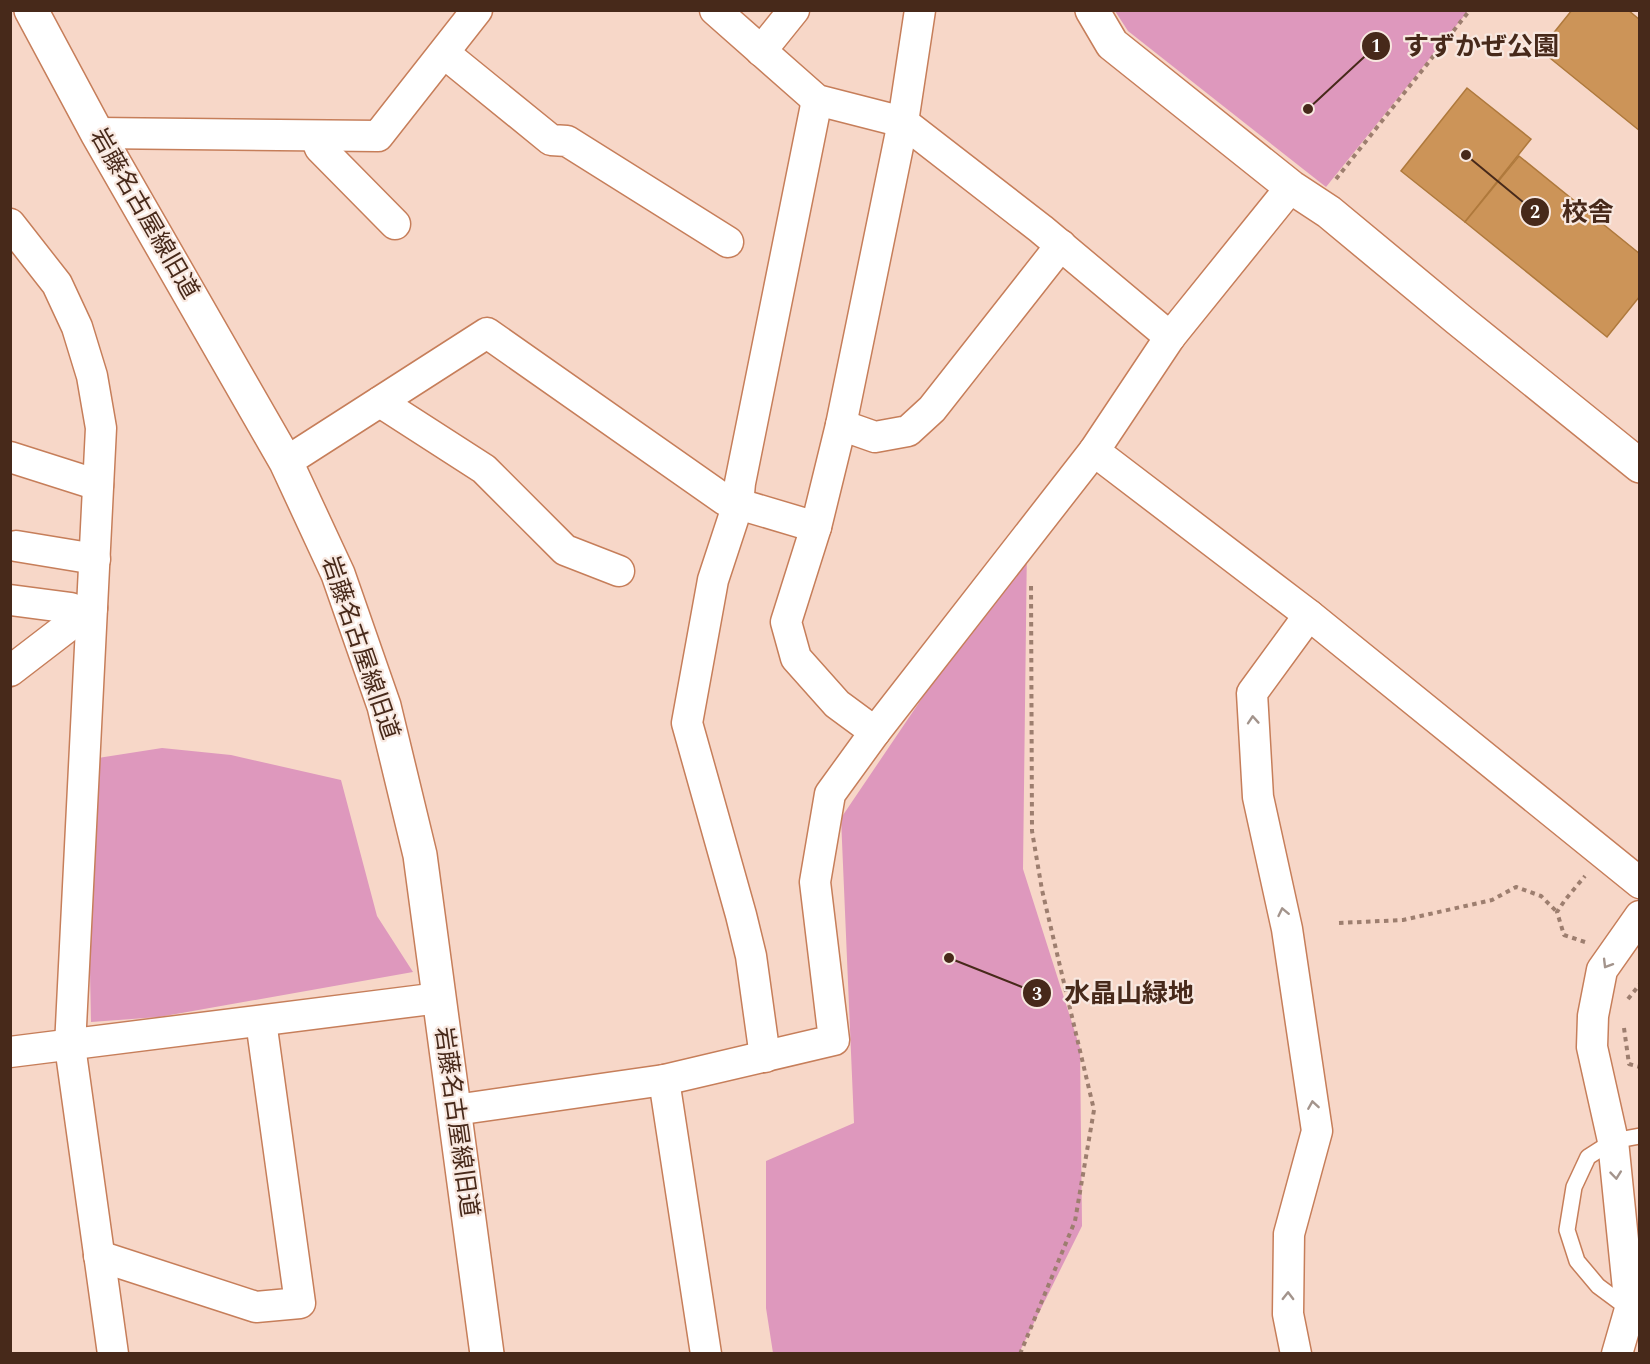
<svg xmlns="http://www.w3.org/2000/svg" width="1650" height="1364" font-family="Spectral,'Noto Sans JP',serif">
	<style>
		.green { fill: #de98bd }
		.building { fill: #cc9458; stroke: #af793c; stroke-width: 1.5 }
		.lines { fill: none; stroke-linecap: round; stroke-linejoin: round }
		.lane-casing { stroke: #c67e5a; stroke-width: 18 }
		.street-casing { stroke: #c67e5a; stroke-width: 33 }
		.secondary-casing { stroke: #c67e5a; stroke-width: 36 }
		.path { stroke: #9d7e6f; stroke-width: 4; stroke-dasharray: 4.5 4.5; stroke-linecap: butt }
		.lane { stroke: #fff; stroke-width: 15 }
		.street { stroke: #fff; stroke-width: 30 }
		.secondary { stroke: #fff; stroke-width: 33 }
		.oneway { stroke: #a3948c }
		.labels { text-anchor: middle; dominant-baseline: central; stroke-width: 4.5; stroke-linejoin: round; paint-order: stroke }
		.street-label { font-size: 24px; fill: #47291a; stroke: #f8e8e0 }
		.leader { fill: none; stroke: #47291a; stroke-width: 2 }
		.callout-dot { fill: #47291a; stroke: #f8e8e0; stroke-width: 2 }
		.mark-label { font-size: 18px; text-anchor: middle; font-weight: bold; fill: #fff }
		.callout-label { font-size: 26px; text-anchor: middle; font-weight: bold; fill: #47291a; stroke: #f8e8e0; stroke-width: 4.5; stroke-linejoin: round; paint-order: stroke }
	</style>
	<rect width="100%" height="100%" fill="#f7d7c8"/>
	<g class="green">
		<path d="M1115 11H1468L1326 187 1128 31Z"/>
		<path d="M1027 543 1023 869 1080 1048 1082 1226 1019 1353H773L766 1308V1161L854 1123 841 818Z"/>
		<path d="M162 748 231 755 341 780 377 916 413 972 159 1017 91 1022 88 872 98 758Z"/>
	</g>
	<g class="building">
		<path d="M1572 10H1628L1640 20V131L1540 50Z"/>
		<path d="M1467 88 1531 139 1465 222 1401 171Z"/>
		<path d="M1519 156 1640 254V296L1607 337 1465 222Z"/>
	</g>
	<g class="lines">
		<g class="lane-casing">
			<path id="lane" d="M1629 1309 1598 1286 1577 1261 1567 1230 1574 1187 1588 1157 1613 1141 1640 1136"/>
		</g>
		<g class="street-casing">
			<g id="street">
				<path d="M715 10 817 100 903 122 1041 229 1170 337"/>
				<path d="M761 51 794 10"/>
				<path d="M444 53 551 140 567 141 728 242"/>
				<path d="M97 133 378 136 477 10"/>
				<path d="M315 136 320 148 395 224"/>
				<path d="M1291 187 1170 337 1094 451 1309 615 1640 883"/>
				<path d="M10 224 57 284 77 327 92 376 101 428 70 1046 113 1354"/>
				<path d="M380 402 484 469 565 550 619 571"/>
				<path d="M841 425 875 437 908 431 932 409 1061 245"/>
				<path d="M10 457 98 485"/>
				<path d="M286 462 487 333 725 500 816 527"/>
				<path d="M16 546 95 559"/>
				<path d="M10 600 71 608 83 615"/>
				<path d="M10 671 92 608"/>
				<path d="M875 732 837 704 796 658 786 622 816 527 841 425 903 122 920 10"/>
				<path d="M10 1052 439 998"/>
				<path d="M765 1057 751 956 741 915 687 723 713 580 738 504 740 483 817 100"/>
				<path d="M664 1080 706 1354"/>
				<path d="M455 1110 664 1080 834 1040 815 882 830 794 875 732 1094 451"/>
				<path d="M99 1256 256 1307 300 1303 261 1021"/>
				<path d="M1296 1354 1288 1314 1289 1234 1317 1131 1287 929 1258 797 1252 693 1309 615"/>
				<path d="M1617 1354 1630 1309 1613 1141 1592 1047 1593 1016 1602 970 1640 916"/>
			</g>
		</g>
		<g class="secondary-casing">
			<g id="secondary">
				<path d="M31 10 97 133 286 462 338 574 384 706 420 855 487 1354"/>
				<path d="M1092 10 1112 44 1291 187 1329 212 1458 319 1640 466"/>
			</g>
		</g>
		<g class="path">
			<path d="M1336 179 1470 10"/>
			<path d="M1339 923 1403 920 1492 900 1516 887 1541 896 1557 912"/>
			<path d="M1585 942 1564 935 1557 912 1565 900 1585 876"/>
			<path d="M1628 999 1640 984"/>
			<path d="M1624 1028 1629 1064 1640 1067"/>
			<path d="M1020 1354 1075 1221 1094 1110 1042 890 1032 831 1031 582"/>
		</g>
		<use href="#lane" class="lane"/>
		<use href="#street" class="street"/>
		<use href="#secondary" class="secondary"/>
	</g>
	<defs><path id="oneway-chevron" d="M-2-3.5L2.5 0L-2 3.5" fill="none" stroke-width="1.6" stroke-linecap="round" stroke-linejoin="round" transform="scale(1.5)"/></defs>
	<g class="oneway">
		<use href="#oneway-chevron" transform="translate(1253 720) rotate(-94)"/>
		<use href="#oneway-chevron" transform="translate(1283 912) rotate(-102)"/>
		<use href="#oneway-chevron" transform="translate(1607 964) rotate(121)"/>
		<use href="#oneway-chevron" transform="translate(1313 1105) rotate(-99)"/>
		<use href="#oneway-chevron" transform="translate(1616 1175) rotate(84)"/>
		<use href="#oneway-chevron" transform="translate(1288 1296) rotate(-89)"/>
	</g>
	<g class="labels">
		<g class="street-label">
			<text transform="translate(144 214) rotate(60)">岩藤名古屋線旧道</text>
			<text transform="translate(360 648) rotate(71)">岩藤名古屋線旧道</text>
			<text transform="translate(456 1122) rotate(82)">岩藤名古屋線旧道</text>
		</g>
	</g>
	<path class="leader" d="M1308 109L1376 46M1466 155L1535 212M949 958L1037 993"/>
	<g class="callout-dot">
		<circle cx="1308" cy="109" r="6"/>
		<circle cx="1466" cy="155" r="6"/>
		<circle cx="949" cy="958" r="6"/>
		<circle cx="1376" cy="46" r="15"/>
		<circle cx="1535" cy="212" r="15"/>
		<circle cx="1037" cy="993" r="15"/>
	</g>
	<g class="mark-label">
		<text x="1376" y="52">1</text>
		<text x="1535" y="218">2</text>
		<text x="1037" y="1000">3</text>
	</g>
	<g class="callout-label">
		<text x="1481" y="55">すずかぜ公園</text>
		<text x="1588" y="221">校舎</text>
		<text x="1129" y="1002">水晶山緑地</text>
	</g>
	<rect width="1650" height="1364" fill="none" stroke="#47291a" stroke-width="24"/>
</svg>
